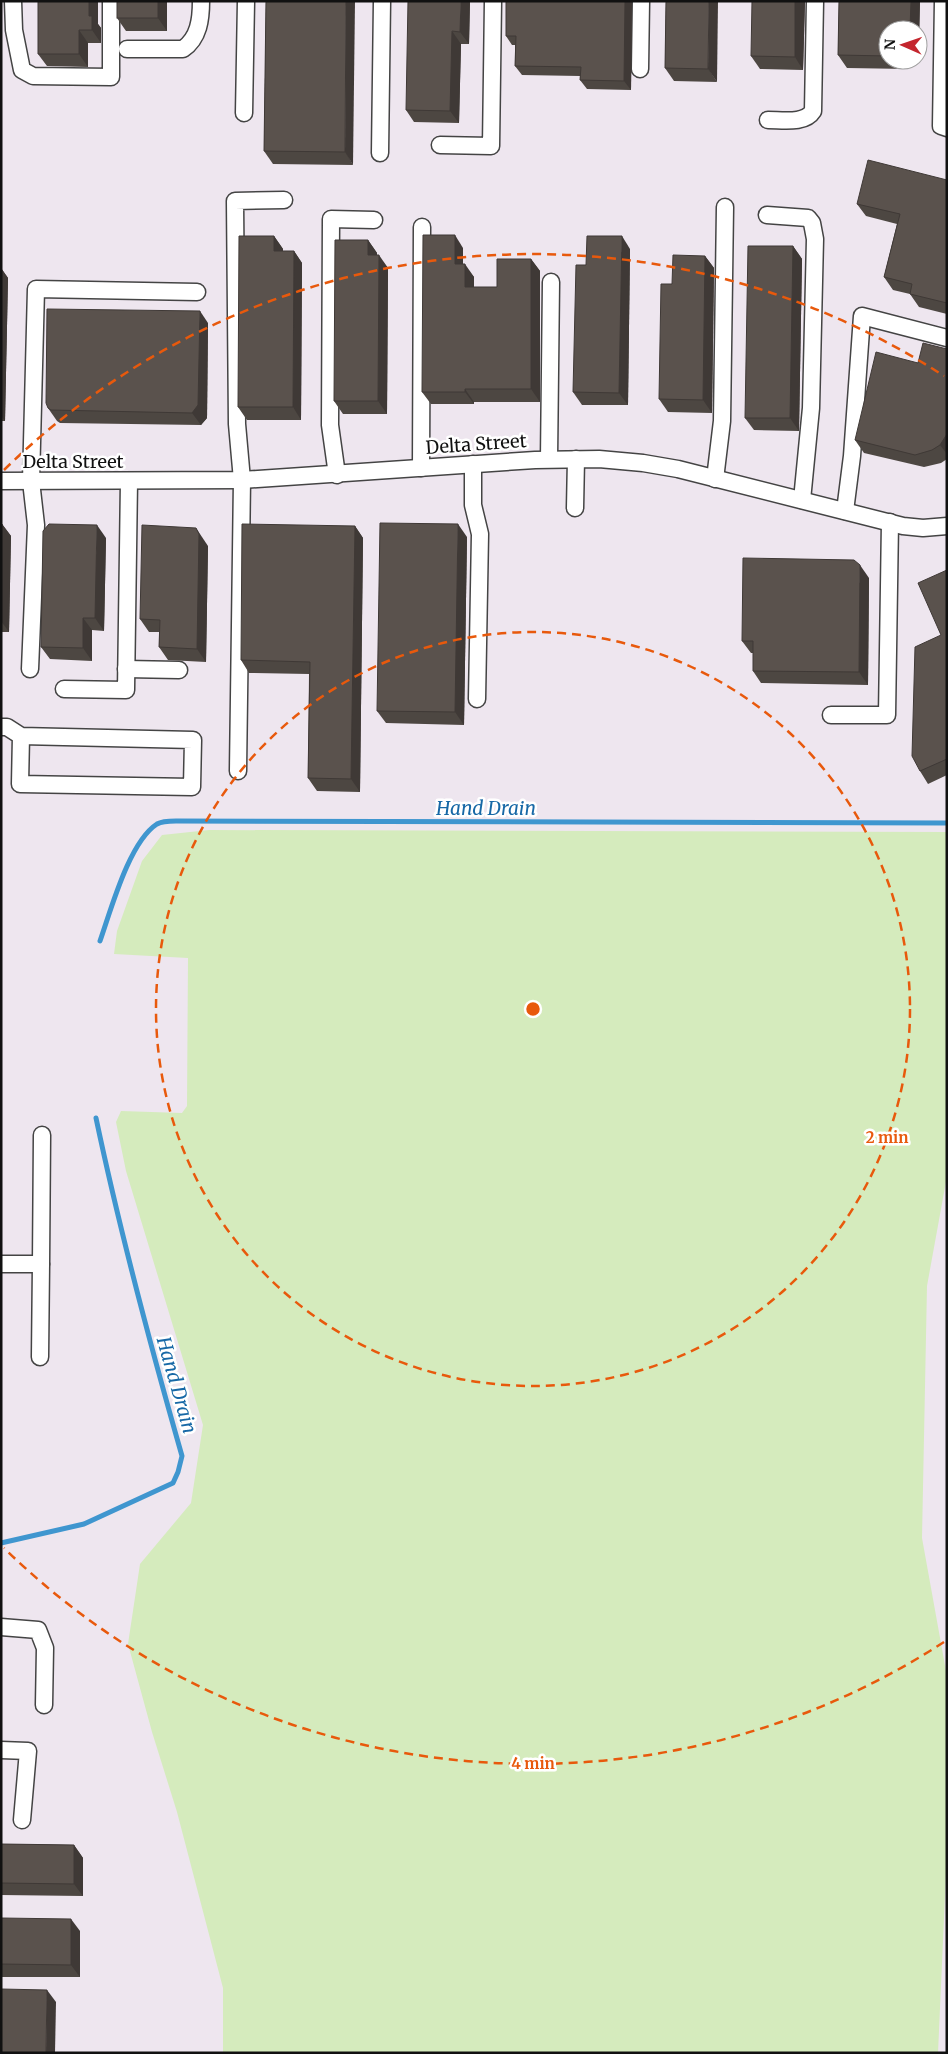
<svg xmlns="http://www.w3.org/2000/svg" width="948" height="2054" font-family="Merriweather,serif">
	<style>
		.industrial { fill: #eee6ef; fill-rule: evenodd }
		.green { fill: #d5ebbd }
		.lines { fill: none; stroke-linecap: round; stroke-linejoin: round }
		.stream { stroke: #3f96cf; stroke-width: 5 }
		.minor-casing { stroke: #444; stroke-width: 19 }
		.minor { stroke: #fff; stroke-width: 16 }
		.wall { fill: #4d4742 }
		.shaded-wall { fill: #3f3936 }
		.building { fill: #5a524d; stroke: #3f3936 }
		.ring { fill: none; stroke: #e8590c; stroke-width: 2.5; stroke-dasharray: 9 6 }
		.labels { text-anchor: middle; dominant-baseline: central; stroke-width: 5; stroke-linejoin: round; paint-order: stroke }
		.street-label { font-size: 18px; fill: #111; stroke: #fff }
		.water-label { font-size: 19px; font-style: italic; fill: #1768a6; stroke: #fff }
		.centre { fill: #e8590c; stroke: #fff; stroke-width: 2.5 }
		.ring-label { font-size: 15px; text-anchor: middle; font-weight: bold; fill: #e8590c; stroke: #fff; stroke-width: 5; stroke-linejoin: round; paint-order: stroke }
	</style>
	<rect width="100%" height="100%" fill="#fffdf5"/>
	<path class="industrial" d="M1 1H947V2053H1ZM888 30H918V60H888Z"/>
	<path class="green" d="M209 830 947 832V1176L927 1286 922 1538 946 1671 947 1851 938 2053H223V1988L177 1812 152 1732 128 1644 140 1564 191 1503 203 1425 126 1171 116 1122 121 1111 182 1113 187 1106 188 958 114 954 117 931 142 861 162 835Z"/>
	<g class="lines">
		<g class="stream">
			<path d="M100 941C111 910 129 842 157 824 162 821 170 821 176 821L947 823"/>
			<path d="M1 1543 84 1524 173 1483 178 1472 182 1456C150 1344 120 1232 96 1118"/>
		</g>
		<g class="minor-casing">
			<g id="minor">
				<path d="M13 1 14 30 22 70 33 76 111 77V1"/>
				<path d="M943 1 941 126 947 128"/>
				<path d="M127 49H183C199 38 201 19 201 1"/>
				<path d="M640 69 641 1"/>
				<path d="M244 113 246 1"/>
				<path d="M768 120C783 120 805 124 813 111L815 1"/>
				<path d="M440 145 491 146 493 1"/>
				<path d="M380 153 382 1"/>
				<path d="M767 215 808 218 812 223 815 239 811 408 802 500"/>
				<path d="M549 459 551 282"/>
				<path d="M473 464V505L480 534 477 699"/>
				<path d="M421 468 422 227"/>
				<path d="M337 475 330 425 331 219 374 220"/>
				<path d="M715 479 722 421 725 207"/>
				<path d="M1 481 242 480 535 460 599 459 643 463 678 469 903 526 923 528 947 526"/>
				<path d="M575 508 576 459"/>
				<path d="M845 511 852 456 862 316 947 338"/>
				<path d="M30 669 36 525 31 481 36 289 197 292"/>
				<path d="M126 669 179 670"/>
				<path d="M64 689 126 690 129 481"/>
				<path d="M831 715H887L890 522"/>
				<path d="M1 727H7L21 736 193 740 192 787 20 784 21 736"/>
				<path d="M238 771 242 480 237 424 235 201 284 200"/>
				<path d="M1 1264H41L40 1357"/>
				<path d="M41 1264 42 1135"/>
				<path d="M1 1627 38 1630 45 1648 44 1705"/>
				<path d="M1 1750 28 1751 22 1820"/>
			</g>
		</g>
		<use href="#minor" class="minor"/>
	</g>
	<g class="wall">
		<path d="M38 1H98V24L101 28V43H88V67L47 66 38 54Z"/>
		<path d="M117 1H191V2H167V31H126L117 18Z"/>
		<path d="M266 1 353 165 273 164 264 151Z"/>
		<path d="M470 1 469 44H461L459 123 414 122 406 110Z"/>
		<path d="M506 1H632L631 90 587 89 580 80V76L522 75 515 66V45H512L506 36Z"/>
		<path d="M666 1 717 82 674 81 665 68Z"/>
		<path d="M805 1 803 70 760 69 751 56Z"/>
		<path d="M839 1H920L919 40H918V30H888V60H908V69L847 68 838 55Z"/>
		<path d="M947 180V314L919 307 910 294 893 290 884 277 897 224 866 216 857 204Z"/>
		<path d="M274 236 283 249V251H294L302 263 301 420H247L238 407Z"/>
		<path d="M368 240 377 253V255L388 268 387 414H343L334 401Z"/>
		<path d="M793 246 802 259 799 431 754 430 745 418Z"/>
		<path d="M463 248V264L474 277V287H497L531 259 540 271V402H474V404H431L422 392Z"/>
		<path d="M630 249 628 405H582L573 392 586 265Z"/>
		<path d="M705 256 714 268 712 413 668 412 659 399 672 284Z"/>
		<path d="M1 268 8 278 5 421H1Z"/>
		<path d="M208 323 207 418 201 425 60 423 57 421 48 408Z"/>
		<path d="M947 349V459L941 463 924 467 864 453 855 440 918 363Z"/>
		<path d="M1 524H2L11 536 9 632H1Z"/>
		<path d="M355 526 363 538 360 792 317 791 308 778 309 674 249 673 241 660Z"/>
		<path d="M467 537 464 725 386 723 377 711Z"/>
		<path d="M106 538 104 631 92 630V661L50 659 41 647Z"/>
		<path d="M208 546 206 662 168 660 159 647V632H149L140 619Z"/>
		<path d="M947 570V775L928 784 920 771 941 635Z"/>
		<path d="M869 578 868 685 761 683 753 671V653H751L742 641Z"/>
		<path d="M1 1844 74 1845 83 1858V1896L1 1895Z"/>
		<path d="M1 1918 80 1931V1977H1Z"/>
	</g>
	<g class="shaded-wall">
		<path d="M89 1H98V24L101 28V43L92 30 89 16Z"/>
		<path d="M158 1H166L167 2V31L158 18Z"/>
		<path d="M346 1H355L353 165 345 152Z"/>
		<path d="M461 1H470L469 44 460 32Z"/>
		<path d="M625 1H632L631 90 624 81Z"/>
		<path d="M709 1H718L717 82 708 69Z"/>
		<path d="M795 1H805L803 70 795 57Z"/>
		<path d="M911 1H920L919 40 918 39V30H912L910 28Z"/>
		<path d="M79 30 88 43V67L79 54Z"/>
		<path d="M452 31 461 44 459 123 450 111Z"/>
		<path d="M902 60H908V69Z"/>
		<path d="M455 235 463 248V277L455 264Z"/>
		<path d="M274 236 283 249V263L274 251Z"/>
		<path d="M622 236 630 249 628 405 619 393Z"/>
		<path d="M368 240 377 253V268L368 255Z"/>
		<path d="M793 246 802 259 799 431 790 418Z"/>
		<path d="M294 251 302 263 301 420 293 407Z"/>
		<path d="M379 255 388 268 387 414 378 401Z"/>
		<path d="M705 256 714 268 712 413 703 400Z"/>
		<path d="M531 259 540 271V402L531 389Z"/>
		<path d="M465 264 474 277V300L465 287Z"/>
		<path d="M1 268 8 278 5 421 1 416Z"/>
		<path d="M200 311 208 323 207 418 201 425 192 413Z"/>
		<path d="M465 389 474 402V404L465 392Z"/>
		<path d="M947 434V454L940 445Z"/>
		<path d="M2 524 11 536 9 632 1 621Z"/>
		<path d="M458 524 467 537 464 725 455 712Z"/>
		<path d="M97 525 106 538 104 631 95 618Z"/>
		<path d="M355 526 363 538 360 792 351 779Z"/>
		<path d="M196 528 208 546 206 662 197 649Z"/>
		<path d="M860 565 869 578 868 685 859 672Z"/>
		<path d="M83 618 92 630V661L83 648Z"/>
		<path d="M74 1845 83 1858V1896L74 1884Z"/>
		<path d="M71 1919 80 1931V1977L71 1965Z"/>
		<path d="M47 1990 56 2002 55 2053H46Z"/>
	</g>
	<g class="building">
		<path d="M38 1H89V16H92V30H79V54H38Z"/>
		<rect x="117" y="1" width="41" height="17"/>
		<path d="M266 1H346L345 152 264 151Z"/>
		<path d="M408 1H461L460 32 452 31 450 111 406 110Z"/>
		<path d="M506 1H625L624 81 580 80 581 67 515 66 516 36H506Z"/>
		<path d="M666 1H709L708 69 665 68Z"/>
		<path d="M752 1H795V57L751 56Z"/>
		<path d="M839 1H911L910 28 900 27V30H888V56L838 55Z"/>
		<path d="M868 160 947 180V303L910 294 912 284 884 277 900 214 857 204Z"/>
		<path d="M423 235H455V264H465V287H497V259H531V389H465V392H422Z"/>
		<path d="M239 236H274V251H294L293 407H238Z"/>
		<path d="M587 236H622L619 393 573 392 576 265H586Z"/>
		<path d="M335 240H368V255H379L378 401H334Z"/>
		<path d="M748 246H793L790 418H745Z"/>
		<path d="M673 255 705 256 703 400 659 399 661 284H672Z"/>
		<path d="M47 309 200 311 198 405 192 413 51 410 48 408 46 403Z"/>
		<path d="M923 343 947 349V434L940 445 932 450 915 455 855 440 876 352 918 363Z"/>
		<path d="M380 523 458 524 455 712 377 711Z"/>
		<path d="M1 524H2L1 581Z"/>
		<path d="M49 524 97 525 95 618H83V648L41 647 43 531Z"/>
		<path d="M242 524 355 526 351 779 308 778 310 662 241 660Z"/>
		<path d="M142 525 196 528 199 534 197 649 159 647 160 620 140 619Z"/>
		<path d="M743 558 854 560 860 565 859 672 753 671V641H742Z"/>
		<path d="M947 570V759L920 771 912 756 915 647 941 635 918 583Z"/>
		<path d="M1 1844 74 1845V1884L1 1883Z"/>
		<path d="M1 1918 71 1919V1965L1 1964Z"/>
		<path d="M1 1989 47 1990 46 2053H1Z"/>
	</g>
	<g class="ring">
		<circle cx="533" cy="1009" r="377"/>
		<path d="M944 1642A755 755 0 0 1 4 1548M4 470A755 755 0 0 1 944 376"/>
	</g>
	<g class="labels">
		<g class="street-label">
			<text transform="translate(476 444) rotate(-4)">Delta Street</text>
			<text x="73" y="461">Delta Street</text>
		</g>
		<g class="water-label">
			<text x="486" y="808">Hand Drain</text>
			<text transform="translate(177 1385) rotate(74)">Hand Drain</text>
		</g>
	</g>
	<circle cx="533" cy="1009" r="8" class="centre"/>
	<g class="ring-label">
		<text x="887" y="1143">2 min</text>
		<text x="533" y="1769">4 min</text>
	</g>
	<rect width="948" height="2054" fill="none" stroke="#111111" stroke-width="5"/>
	<g transform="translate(903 45) rotate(272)"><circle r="24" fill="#ffffff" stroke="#a0a0a0"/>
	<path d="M0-4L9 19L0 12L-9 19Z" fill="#c4262e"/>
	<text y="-8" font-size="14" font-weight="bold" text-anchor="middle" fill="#111111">N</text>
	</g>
</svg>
